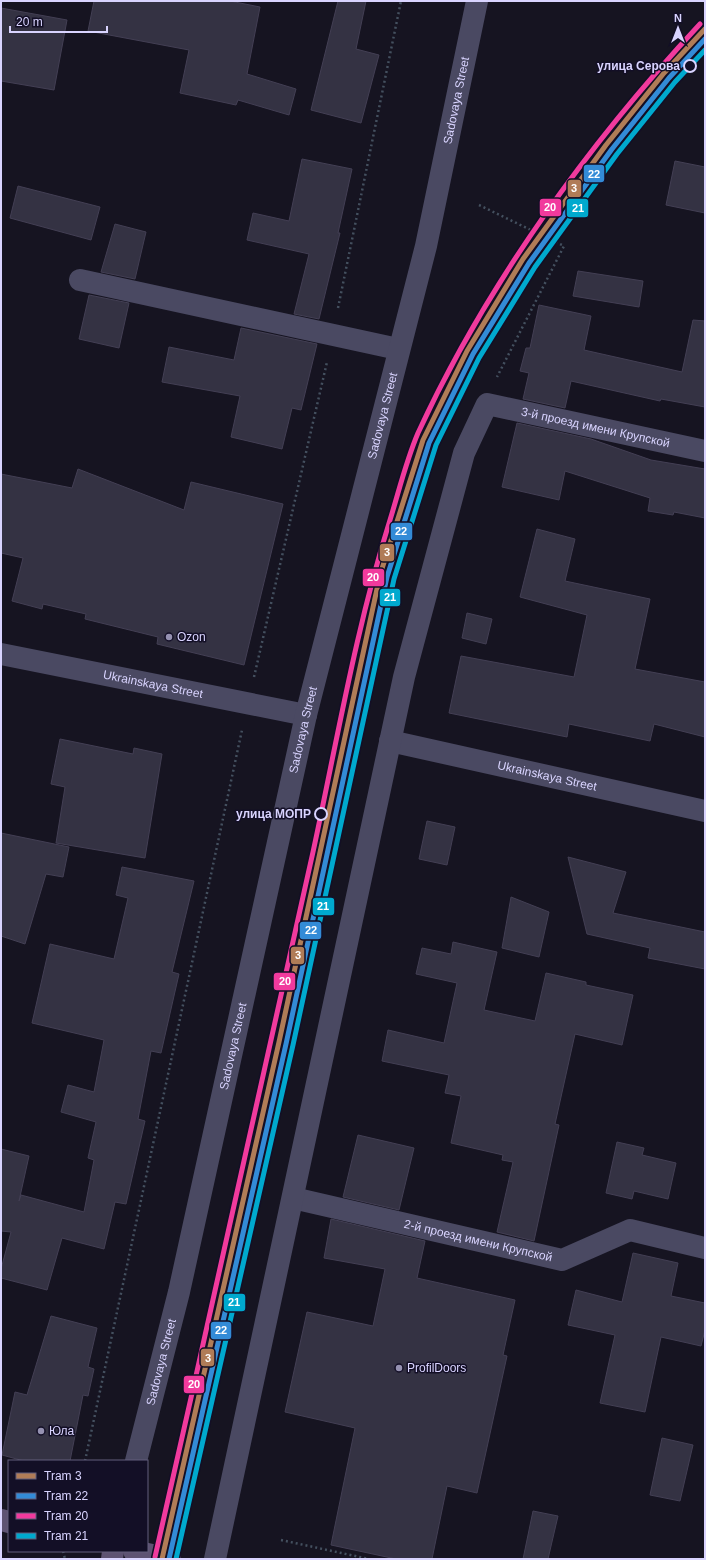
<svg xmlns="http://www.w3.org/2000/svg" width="706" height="1560" font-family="Arial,sans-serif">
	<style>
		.building { fill: #343243; stroke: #433f54 }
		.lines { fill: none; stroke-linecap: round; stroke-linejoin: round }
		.path { stroke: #44505f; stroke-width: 2.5; stroke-dasharray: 2 3; stroke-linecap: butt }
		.minor { stroke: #4a4962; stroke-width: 22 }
		.major { stroke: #5e5373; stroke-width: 22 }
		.tram-1-casing { stroke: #130f26; stroke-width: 8 }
		.tram-2-casing { stroke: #130f26; stroke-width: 8 }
		.tram-3-casing { stroke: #130f26; stroke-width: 8 }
		.tram-4-casing { stroke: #130f26; stroke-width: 8 }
		.tram-1 { stroke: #b07c57; stroke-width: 5 }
		.tram-2 { stroke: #338bd7; stroke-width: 5 }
		.tram-3 { stroke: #f13a9d; stroke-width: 5 }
		.tram-4 { stroke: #00a9ce; stroke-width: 5 }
		.stop-dot { fill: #130f26; stroke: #d9d4ff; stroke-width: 2 }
		.poi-dot { fill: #9591b1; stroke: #130f26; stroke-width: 1.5 }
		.labels { text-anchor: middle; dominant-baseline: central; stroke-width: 3; stroke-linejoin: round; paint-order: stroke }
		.stop-label { font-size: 12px; font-weight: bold; fill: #d9d4ff; stroke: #130f26; text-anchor: end }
		.street-label { font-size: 12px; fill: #d9d4ff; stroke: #130f26 }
		.poi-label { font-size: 12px; fill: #d9d4ff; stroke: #130f26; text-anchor: start }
		.line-badge { stroke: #130f26; stroke-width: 1.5 }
		.badge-label { font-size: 11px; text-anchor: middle; font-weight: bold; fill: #fff }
	</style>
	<rect width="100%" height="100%" fill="#161421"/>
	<g class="building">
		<path d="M94 1H230L260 7 247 74 296 89 289 115 238 100 236 105 180 93 189 50 88 31Z"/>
		<path d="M338 1H366L356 49 379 55 361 123 311 110Z"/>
		<path d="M1 8 67 20 54 90 1 81Z"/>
		<path d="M302 159 352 169 338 233H340L319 319 294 314 309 254 247 240 253 213 289 221Z"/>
		<path d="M675 161 705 167V213L666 205Z"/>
		<path d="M18 186 100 207 91 240 10 218Z"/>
		<path d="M115 224 146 232 135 279 101 272Z"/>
		<path d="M578 271 643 281 639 307 573 296Z"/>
		<path d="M89 295 129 303 119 348 79 339Z"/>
		<path d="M539 305 591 316 584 350 682 372 693 320 705 321V407L661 399 660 401 571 381 565 408 523 399 529 373 520 371 526 348H530Z"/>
		<path d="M241 328 317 344 301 410 292 408 282 449 231 437 240 396 162 382 169 347 234 360Z"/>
		<path d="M517 423 591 439 651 460 705 469V518L674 512 673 515 648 511 650 498 565 471 559 500 502 487Z"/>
		<path d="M78 469 184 510 191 482 283 504 244 665 157 644 158 637 85 619 86 614 43 604 42 609 12 601 23 558 1 553V474L72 488Z"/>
		<path d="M537 529 575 539 565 581 650 599 635 669 705 682V737L654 724 650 741 569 724 567 737 449 713 461 656 574 677 587 615 520 597Z"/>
		<path d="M467 613 492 619 486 644 462 638Z"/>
		<path d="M60 739 133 754 134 748 162 754 145 858 56 843 65 787 51 784Z"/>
		<path d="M427 821 455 827 447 865 419 859Z"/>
		<path d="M1 833 69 847 63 877 46 874 25 944 1 936Z"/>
		<path d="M568 857 626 872 613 913 705 932V969L648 958 650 948 587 934Z"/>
		<path d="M122 867 194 881 172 972 179 974 161 1053 151 1051 138 1119 145 1121 126 1204 115 1202 104 1249 62 1238 47 1290 1 1278V1269L11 1232 1 1231V1149L29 1156 19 1201 21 1195 84 1212 94 1160 88 1158 96 1122 61 1112 68 1085 94 1092 104 1040 32 1023 50 944 114 959 128 898 116 895Z"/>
		<path d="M511 897 549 912 539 957 502 948Z"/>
		<path d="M453 942 497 952 484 1010 535 1021 546 973 586 982V985L633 995 622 1045 575 1034 555 1124 559 1125 534 1241 497 1232 513 1162 502 1160 503 1155 451 1143 461 1096 445 1093 449 1075 382 1061 388 1030 444 1043 457 983 416 974 422 948 451 954Z"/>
		<path d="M358 1135 414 1148 399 1210 343 1197Z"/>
		<path d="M617 1142 644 1148 642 1155 676 1163 668 1199 634 1191 632 1199 606 1193Z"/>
		<path d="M331 1219 425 1241 417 1278 515 1300 503 1355 507 1356 477 1493 447 1486 432 1559H396L331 1545 355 1428 285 1412 307 1312 373 1326 385 1269 324 1258Z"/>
		<path d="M633 1253 678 1263 671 1296 705 1303V1330L701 1346 661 1337 645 1412 600 1403 615 1335 568 1325 576 1290 622 1302Z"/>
		<path d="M51 1316 97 1328 88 1367 94 1369 88 1396 83 1395 70 1461H24L2 1455 15 1392 27 1395Z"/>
		<path d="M662 1438 693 1445 680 1501 650 1495Z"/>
		<path d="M533 1511 558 1516 548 1559H523Z"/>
	</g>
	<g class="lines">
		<g class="path">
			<path d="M479 205 564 246 497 377"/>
			<path d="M338 308 401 1"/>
			<path d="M254 677 327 362"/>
			<path d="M85 1461 242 730"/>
			<path d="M281 1540 369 1559"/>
			<path d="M63 1551 65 1559"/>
		</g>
		<g class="minor">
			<path d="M80 280 398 349"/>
			<path id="s1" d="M1 654 306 715"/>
			<path id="s2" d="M390 741 705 811"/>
			<path id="s3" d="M293 1198 562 1260 630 1230 705 1248"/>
			<path id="s4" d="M136 1461 179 1292 306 715 426 246 477 1"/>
			<path id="s5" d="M215 1559 404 677 464 453 487 404 705 451"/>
		</g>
		<g class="major">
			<path d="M1 1520 9 1522"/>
			<path d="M134 1551 170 1559"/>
			<path d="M112 1559 113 1551"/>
		</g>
		<g class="tram-1-casing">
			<path id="tram-1" d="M162 1559 279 1042 380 575 423 440 467 351 523 259 606 145 664 73 705 29"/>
		</g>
		<g class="tram-2-casing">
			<path id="tram-2" d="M169 1559 286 1044 387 577 429 443 473 354 529 263 612 149 669 78 705 39"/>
		</g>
		<g class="tram-3-casing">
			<path id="tram-3" d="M155 1557C208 1322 262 1087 313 852 337 741 356 628 390 520 399 491 406 461 418 433 486 285 589 143 700 24"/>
		</g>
		<g class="tram-4-casing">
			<path id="tram-4" d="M176 1559 293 1045 394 579 436 445 479 358 535 267 617 154 675 82 705 50"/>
		</g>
		<use href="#tram-1" class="tram-1"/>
		<use href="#tram-2" class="tram-2"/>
		<use href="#tram-3" class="tram-3"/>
		<use href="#tram-4" class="tram-4"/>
	</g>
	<g class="stop-dot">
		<circle cx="690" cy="66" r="6"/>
		<circle cx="321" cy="814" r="6"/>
	</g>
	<g class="poi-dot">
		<circle cx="169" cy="637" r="4"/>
		<circle cx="399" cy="1368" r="4"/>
		<circle cx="41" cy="1431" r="4"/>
	</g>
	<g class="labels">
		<g class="stop-label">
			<text x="680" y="66">улица Серова</text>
			<text x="311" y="814">улица МОПР</text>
		</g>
		<g class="street-label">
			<text stroke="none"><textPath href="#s4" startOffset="1398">Sadovaya Street</textPath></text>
			<text stroke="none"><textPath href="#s4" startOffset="1074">Sadovaya Street</textPath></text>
			<text stroke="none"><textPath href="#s5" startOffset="1299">3-й проезд имени Крупской</textPath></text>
			<text stroke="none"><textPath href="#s1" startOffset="155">Ukrainskaya Street</textPath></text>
			<text stroke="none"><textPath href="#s4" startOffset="750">Sadovaya Street</textPath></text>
			<text stroke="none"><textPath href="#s2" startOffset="161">Ukrainskaya Street</textPath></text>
			<text stroke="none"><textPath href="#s4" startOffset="426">Sadovaya Street</textPath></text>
			<text stroke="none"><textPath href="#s3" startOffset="190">2-й проезд имени Крупской</textPath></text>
			<text stroke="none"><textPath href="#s4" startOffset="102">Sadovaya Street</textPath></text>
		</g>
		<g class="poi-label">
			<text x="177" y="637">Ozon</text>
			<text x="407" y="1368">ProfilDoors</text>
			<text x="49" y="1431">Юла</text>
		</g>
	</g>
	<g class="line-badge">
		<rect x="583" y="164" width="22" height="19" rx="4" fill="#338bd7"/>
		<rect x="567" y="179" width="15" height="19" rx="4" fill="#b07c57"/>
		<rect x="539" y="198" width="23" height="19" rx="4" fill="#f13a9d"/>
		<rect x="566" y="198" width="23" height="20" rx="4" fill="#00a9ce"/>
		<rect x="390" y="522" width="23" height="19" rx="4" fill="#338bd7"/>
		<rect x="379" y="543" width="16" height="19" rx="4" fill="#b07c57"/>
		<rect x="362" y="568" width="23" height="19" rx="4" fill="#f13a9d"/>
		<rect x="379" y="588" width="22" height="19" rx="4" fill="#00a9ce"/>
		<rect x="312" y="897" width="23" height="19" rx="4" fill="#00a9ce"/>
		<rect x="299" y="921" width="23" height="19" rx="4" fill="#338bd7"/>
		<rect x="290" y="946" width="15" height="19" rx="4" fill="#b07c57"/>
		<rect x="273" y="972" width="23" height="19" rx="4" fill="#f13a9d"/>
		<rect x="223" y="1293" width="23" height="19" rx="4" fill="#00a9ce"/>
		<rect x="210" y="1321" width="22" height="19" rx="4" fill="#338bd7"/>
		<rect x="200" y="1348" width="15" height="19" rx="4" fill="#b07c57"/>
		<rect x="183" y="1375" width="22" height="19" rx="4" fill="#f13a9d"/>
	</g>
	<g class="badge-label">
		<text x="594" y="178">22</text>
		<text x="574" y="192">3</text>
		<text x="550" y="211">20</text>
		<text x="578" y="212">21</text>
		<text x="401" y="535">22</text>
		<text x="387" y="556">3</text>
		<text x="373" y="581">20</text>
		<text x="390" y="601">21</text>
		<text x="323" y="910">21</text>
		<text x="311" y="934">22</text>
		<text x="298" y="959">3</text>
		<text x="285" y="985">20</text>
		<text x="234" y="1306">21</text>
		<text x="221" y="1334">22</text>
		<text x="208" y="1362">3</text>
		<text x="194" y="1388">20</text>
	</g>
	<rect width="706" height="1560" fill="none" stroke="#d9d4ff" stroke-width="4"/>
	<rect x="8" y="1460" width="140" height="92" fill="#130f26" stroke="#625e7d"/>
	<rect x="16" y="1473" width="20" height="6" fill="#b07c57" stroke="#625e7d"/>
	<text x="44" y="1480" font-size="12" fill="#d9d4ff">Tram 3</text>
	<rect x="16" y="1493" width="20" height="6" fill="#338bd7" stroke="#625e7d"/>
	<text x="44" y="1500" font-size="12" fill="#d9d4ff">Tram 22</text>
	<rect x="16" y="1513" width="20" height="6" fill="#f13a9d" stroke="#625e7d"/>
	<text x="44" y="1520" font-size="12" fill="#d9d4ff">Tram 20</text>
	<rect x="16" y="1533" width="20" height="6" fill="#00a9ce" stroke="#625e7d"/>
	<text x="44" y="1540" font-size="12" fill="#d9d4ff">Tram 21</text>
	<g transform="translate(678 28)" stroke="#130f26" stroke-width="3" paint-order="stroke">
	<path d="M0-3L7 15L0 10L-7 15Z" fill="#d9d4ff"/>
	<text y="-6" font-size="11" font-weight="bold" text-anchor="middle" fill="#d9d4ff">N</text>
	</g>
	<path d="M10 26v6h97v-6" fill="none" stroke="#d9d4ff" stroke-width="2"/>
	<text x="16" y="26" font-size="12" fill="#d9d4ff" stroke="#130f26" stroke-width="3" paint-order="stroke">20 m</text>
</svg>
